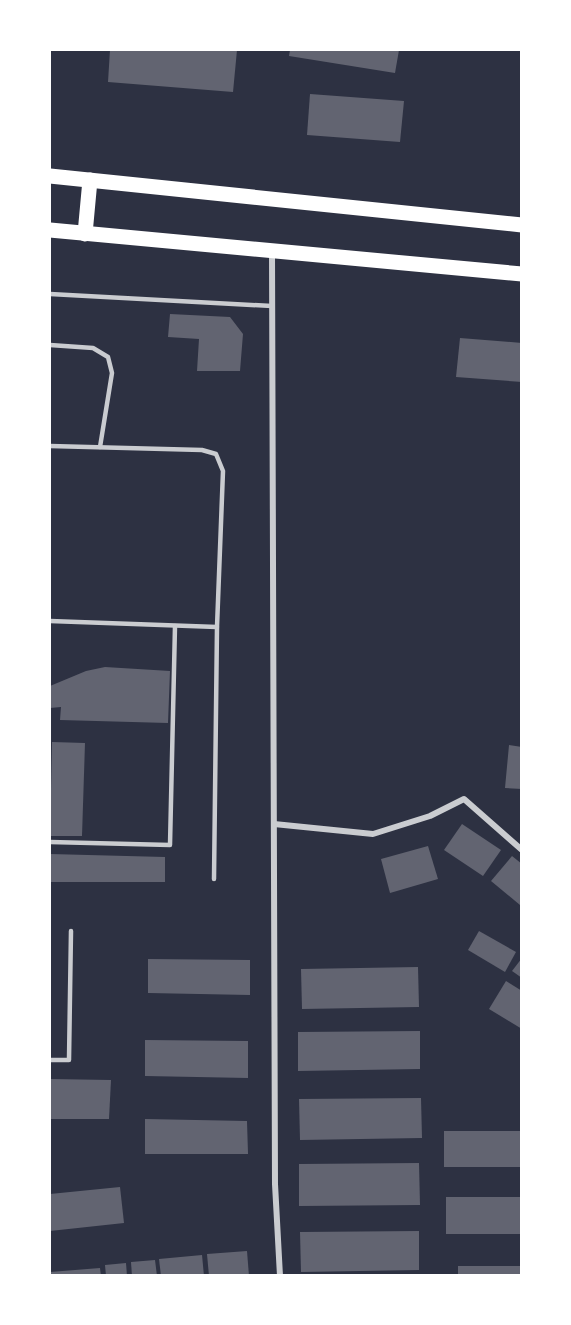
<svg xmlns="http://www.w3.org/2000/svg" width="571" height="1325" font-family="Arial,sans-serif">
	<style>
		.building { fill: #626471 }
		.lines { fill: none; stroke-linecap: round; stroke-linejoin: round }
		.service { stroke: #caccd0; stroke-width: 4.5 }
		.minor { stroke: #caccd0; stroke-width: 6 }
		.primary { stroke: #fff; stroke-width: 15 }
	</style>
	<rect width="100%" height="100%" fill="#2d3142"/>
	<g class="building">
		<path d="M110 50H237L233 92 108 82Z"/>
		<path d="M290 50H399L395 73 289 56Z"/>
		<path d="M310 94 404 101 400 142 307 135Z"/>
		<path d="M170 314 230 317 243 334 240 371H197L199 339 168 337Z"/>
		<path d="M460 338 522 343V382L456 377Z"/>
		<path d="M105 667 170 671 168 723 60 720 61 707 50 708V686L86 671Z"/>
		<path d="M52 742 85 743 82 836H50Z"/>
		<path d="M509 745 522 747V789L505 788Z"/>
		<path d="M462 824 501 850 483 876 444 850Z"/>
		<path d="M428 846 438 879 390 893 381 859Z"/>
		<path d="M50 854 165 857V882H50Z"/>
		<path d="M512 856 522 864 520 905 491 881Z"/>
		<path d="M479 931 516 952 505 972 468 950Z"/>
		<path d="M522 958V978L512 971Z"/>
		<path d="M148 959 250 960V995L148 993Z"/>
		<path d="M418 967 419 1007 302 1009 301 969Z"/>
		<path d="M506 981 522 991V1029L489 1009Z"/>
		<path d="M420 1031V1069L298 1071V1032Z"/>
		<path d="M145 1040 248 1041V1078L145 1076Z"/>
		<path d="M50 1079 111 1080 109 1119H50Z"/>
		<path d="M421 1098 422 1138 300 1140 299 1099Z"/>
		<path d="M145 1119 247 1121 248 1154H145Z"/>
		<rect x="444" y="1131" width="78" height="36"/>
		<path d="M419 1163 420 1205 299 1206V1164Z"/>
		<path d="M120 1187 124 1223 50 1231V1194Z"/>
		<rect x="446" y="1197" width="76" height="37"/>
		<path d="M419 1231V1270L301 1272 300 1232Z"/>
		<path d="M247 1251 249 1276H209L207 1254Z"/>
		<path d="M202 1255 204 1276H161L159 1259Z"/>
		<path d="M155 1260 157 1276H132L131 1262Z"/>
		<path d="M126 1263 127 1276H106L105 1265Z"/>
		<rect x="458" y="1266" width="64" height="10"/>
		<path d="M100 1268 101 1276H50V1272Z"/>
	</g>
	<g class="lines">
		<g class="service">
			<path d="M50 294 272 306"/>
			<path d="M50 345 93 348 108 357 112 373 100 447"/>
			<path d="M50 446 202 450 216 454 223 471 217 627 50 621"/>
			<path d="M50 842 170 845 175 626"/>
			<path d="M214 879 217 627"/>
			<path d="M50 1060H69L71 931"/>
		</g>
		<g class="minor">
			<path d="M272 252 275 1184 280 1276"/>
			<path d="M274 824 373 834 430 816 464 799 522 850"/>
		</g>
		<g class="primary">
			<path d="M50 176 522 225"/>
			<path d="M50 230 522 274"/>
			<path d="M85 234 90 180"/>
		</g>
	</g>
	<rect width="571" height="1325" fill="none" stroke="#ffffff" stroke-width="102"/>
</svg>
